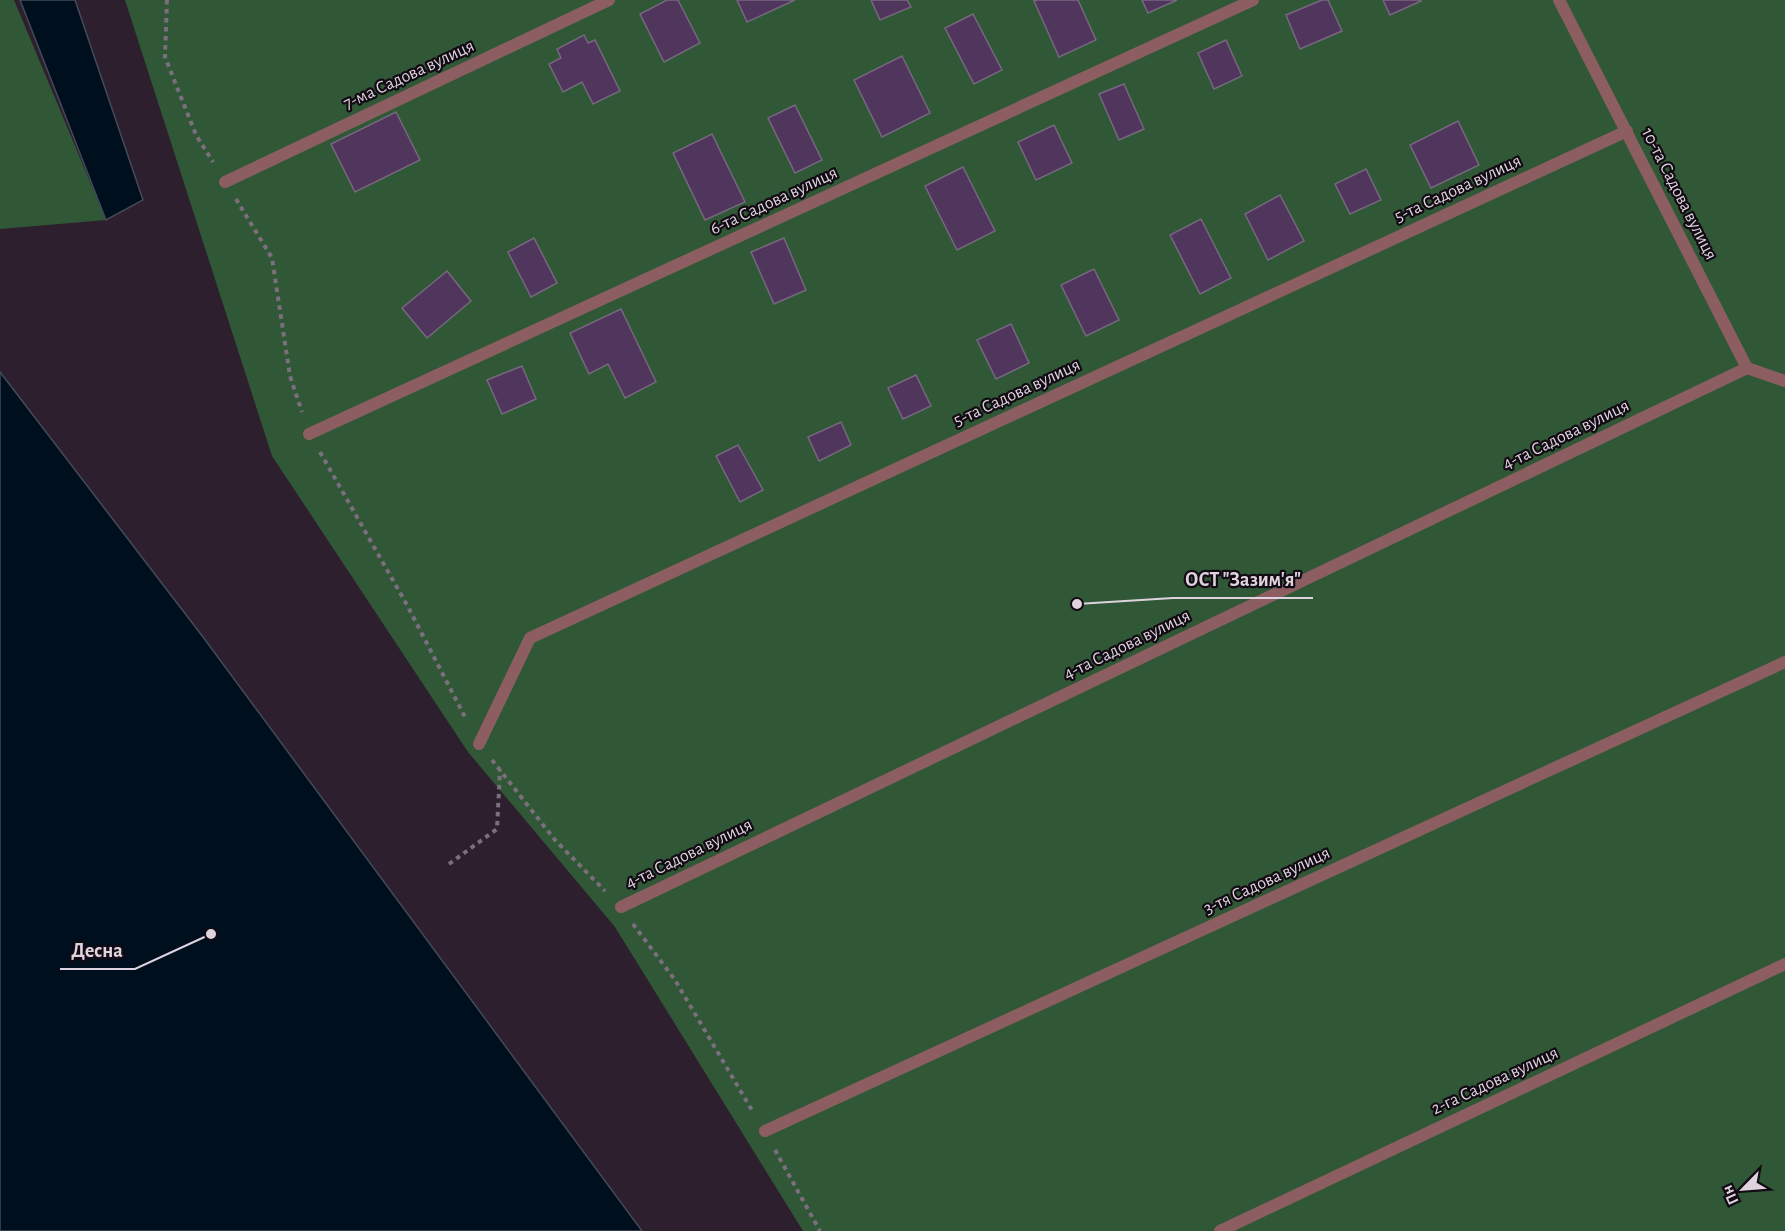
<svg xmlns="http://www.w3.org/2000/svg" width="1785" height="1231" font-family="'Alegreya Sans',sans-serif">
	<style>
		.green { fill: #305836 }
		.water { fill: #000f1e; stroke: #434a58; stroke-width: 1.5 }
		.building { fill: #50355d; stroke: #76687e; stroke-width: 1.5 }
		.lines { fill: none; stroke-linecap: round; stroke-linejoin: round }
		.path { stroke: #7c6f7d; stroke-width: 4; stroke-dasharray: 4.5 4.5; stroke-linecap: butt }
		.minor { stroke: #8c5e61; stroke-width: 12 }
		.labels { text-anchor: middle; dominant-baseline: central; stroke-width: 4.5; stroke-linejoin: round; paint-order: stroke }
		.street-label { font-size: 18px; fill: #ded3de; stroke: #120b13 }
		.leader { fill: none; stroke: #ded3de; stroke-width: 2 }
		.callout-dot { fill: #ded3de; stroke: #120b13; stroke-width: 2 }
		.callout-label { font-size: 20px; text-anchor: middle; font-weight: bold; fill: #ded3de; stroke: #120b13; stroke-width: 4.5; stroke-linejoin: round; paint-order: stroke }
	</style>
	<rect width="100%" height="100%" fill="#2e1f2f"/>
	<g class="green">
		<path d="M0 0H14L106 220 0 229Z"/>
		<path d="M125 0H1785V1231H803L615 927 468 752 272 456Z"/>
	</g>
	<g class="water">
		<path d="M20 0H75L143 200 106 220Z"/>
		<path d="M0 372 203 637 642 1231H0Z"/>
	</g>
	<g class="building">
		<path d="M667 0H678L700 43 664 62 640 14Z"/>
		<path d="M737 0H795L747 22Z"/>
		<path d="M871 0H907L911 7 880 20Z"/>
		<path d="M1037 0H1078L1096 40 1059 57 1034 1Z"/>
		<path d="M1142 0H1177L1148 13Z"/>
		<path d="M1322 0H1328L1342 31 1300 49 1286 15Z"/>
		<path d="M1383 0H1420L1421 1 1390 15Z"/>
		<path d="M973 14 1002 70 974 84 945 28Z"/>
		<path d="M584 35 588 43 595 40 620 91 593 104 582 82 563 92 549 64 561 58 557 49Z"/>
		<path d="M1226 40 1242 76 1214 89 1198 53Z"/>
		<path d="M902 56 930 113 882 137 854 80Z"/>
		<path d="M1124 84 1144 129 1119 140 1099 94Z"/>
		<path d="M795 105 822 160 795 173 768 118Z"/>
		<path d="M396 112 420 160 355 192 331 144Z"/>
		<path d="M1458 121 1479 165 1431 188 1410 145Z"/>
		<path d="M1054 125 1072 163 1036 180 1018 142Z"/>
		<path d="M712 134 745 202 705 220 673 153Z"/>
		<path d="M963 167 995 231 957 250 925 186Z"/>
		<path d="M1366 169 1381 200 1350 214 1335 184Z"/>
		<path d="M1280 195 1304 241 1268 260 1245 214Z"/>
		<path d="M1201 219 1231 278 1200 294 1170 235Z"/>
		<path d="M534 238 557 283 531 297 508 252Z"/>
		<path d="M784 238 806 290 774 304 751 252Z"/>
		<path d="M1094 269 1119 320 1086 336 1061 285Z"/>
		<path d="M447 271 471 301 427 338 402 308Z"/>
		<path d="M621 309 656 382 625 398 608 364 589 374 570 333Z"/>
		<path d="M1011 324 1029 363 996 379 977 340Z"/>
		<path d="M522 366 536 399 502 414 487 380Z"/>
		<path d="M916 375 931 406 903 419 888 388Z"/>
		<path d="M841 422 851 445 819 461 808 437Z"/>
		<path d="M738 445 763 490 740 502 716 456Z"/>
	</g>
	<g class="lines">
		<g class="path">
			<path d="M167 0 165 57 196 135 213 162"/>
			<path d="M236 199 272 258 290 376 302 412"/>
			<path d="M320 452 407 605 466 719"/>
			<path d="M492 760 555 840 605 891"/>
			<path d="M449 864 497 829 500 770"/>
			<path d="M633 924 675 980 753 1112"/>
			<path d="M775 1150 820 1231"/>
		</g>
		<g class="minor">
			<path d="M1559 0 1747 368 1785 381"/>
			<path d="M225 182 609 0"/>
			<path d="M309 434 1253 0"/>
			<path d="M479 744 530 638 1627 131"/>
			<path d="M621 907 1747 368"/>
			<path d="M765 1131 1785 662"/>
			<path d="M1220 1231 1785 964"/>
		</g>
	</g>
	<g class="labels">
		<g class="street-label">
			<text transform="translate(409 75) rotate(-25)">7-ма Садова вулиця</text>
			<text transform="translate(1458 189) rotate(-25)">5-та Садова вулиця</text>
			<text transform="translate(1679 194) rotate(63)">10-та Садова вулиця</text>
			<text transform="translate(774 201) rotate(-25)">6-та Садова вулиця</text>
			<text transform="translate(1017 393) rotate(-25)">5-та Садова вулиця</text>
			<text transform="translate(1566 435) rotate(-26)">4-та Садова вулиця</text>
			<text transform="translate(1127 645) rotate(-26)">4-та Садова вулиця</text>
			<text transform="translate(689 854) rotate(-26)">4-та Садова вулиця</text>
			<text transform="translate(1267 881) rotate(-25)">3-тя Садова вулиця</text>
			<text transform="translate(1495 1081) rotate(-25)">2-га Садова вулиця</text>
		</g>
	</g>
	<path class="leader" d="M1077 604L1173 598H1313M211 934L135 969H60"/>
	<g class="callout-dot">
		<circle cx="1077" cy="604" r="6"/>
		<circle cx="211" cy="934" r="6"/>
	</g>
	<g class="callout-label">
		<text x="1243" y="586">ОСТ "Зазим'я"</text>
		<text x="97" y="957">Десна</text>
	</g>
	<g transform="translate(1743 1189) rotate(245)" stroke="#120b13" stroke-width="4.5" paint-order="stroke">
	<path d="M0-4.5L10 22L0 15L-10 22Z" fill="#ded3de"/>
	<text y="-9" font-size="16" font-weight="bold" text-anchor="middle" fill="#ded3de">Пн</text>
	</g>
</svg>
